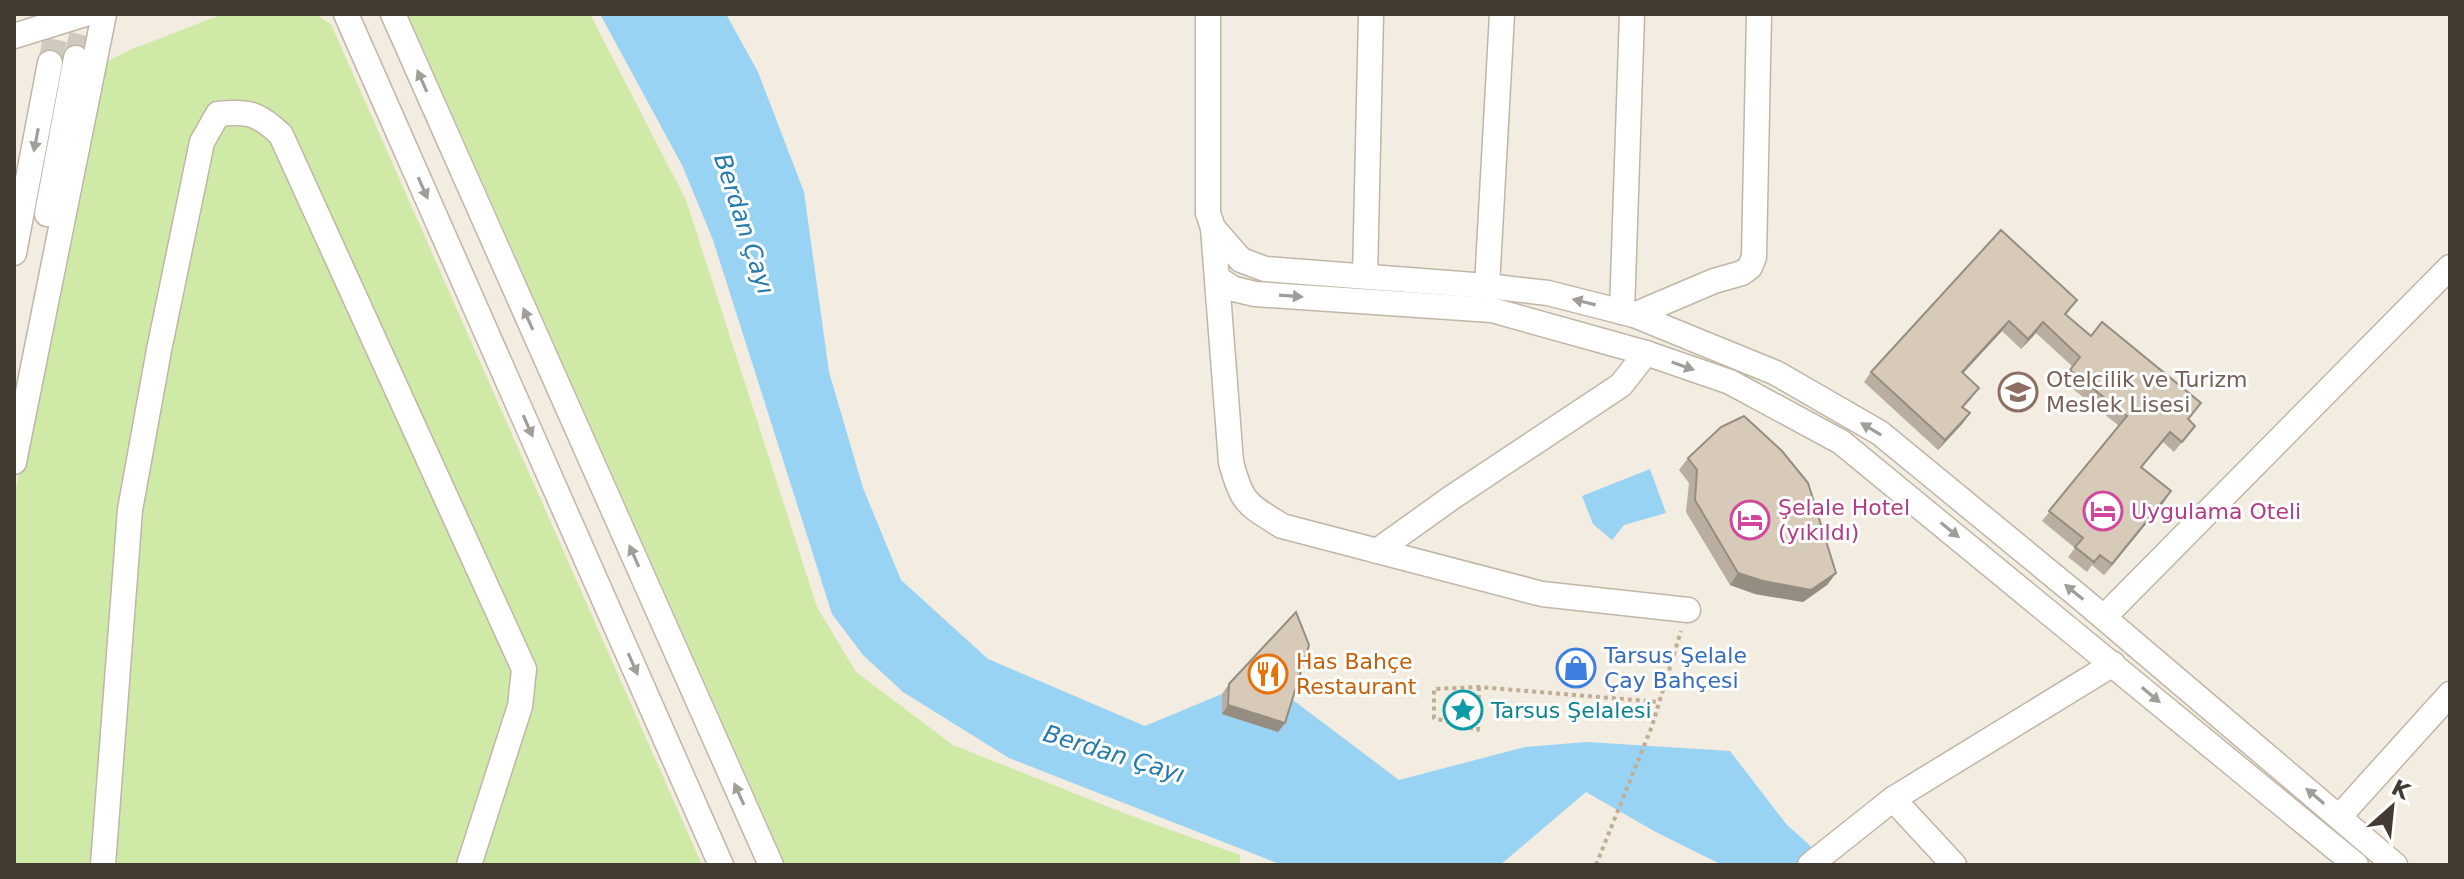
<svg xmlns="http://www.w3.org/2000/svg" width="2464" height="879" font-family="'DejaVu Sans',sans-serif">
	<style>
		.green { fill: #cfe9a6 }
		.water { fill: #98d3f4 }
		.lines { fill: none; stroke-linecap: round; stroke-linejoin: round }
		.minor-tunnel { stroke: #cfc9be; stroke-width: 24; stroke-dasharray: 24 12; stroke-linecap: butt }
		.minor-casing { stroke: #c0b6a6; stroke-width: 27 }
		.path { stroke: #c0ae94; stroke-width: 4; stroke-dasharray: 4 4; stroke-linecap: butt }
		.minor { stroke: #fff; stroke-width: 24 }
		.wall { fill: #b9ae9f }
		.shaded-wall { fill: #968d82 }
		.building { fill: #d7cab9; stroke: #968d82; stroke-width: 2 }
		.oneway { fill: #a19d98 }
		.labels { text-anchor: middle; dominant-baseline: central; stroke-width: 6; stroke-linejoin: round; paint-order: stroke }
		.education-label { font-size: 22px; fill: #785e54; stroke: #fff; text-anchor: start }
		.hotel-label { font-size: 22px; fill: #b23c85; stroke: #fff; text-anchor: start }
		.shop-label { font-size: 22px; fill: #366cbe; stroke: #fff; text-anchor: start }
		.food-label { font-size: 22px; fill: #c56008; stroke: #fff; text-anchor: start }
		.culture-label { font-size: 22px; fill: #0d838f; stroke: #fff; text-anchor: start }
		.water-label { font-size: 24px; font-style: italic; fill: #257aab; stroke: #fff }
	</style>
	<rect width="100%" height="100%" fill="#f2ece1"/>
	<g class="green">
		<path d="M223 14H315L331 24 702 865H14V498L108 61 130 50Z"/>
		<path d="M408 14H590L686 200 817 607 856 672 953 745 1129 815 1240 855V865H786Z"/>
	</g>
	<g class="water">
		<path d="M600 14H726L758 72 804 192 829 372 863 488 901 580 988 659 1145 726 1222 694V714L1289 697 1399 780 1525 747 1587 742 1730 751 1787 825 1832 865H1722L1654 831 1586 792 1500 865H1282L1009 758 903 692 863 655 832 614 713 240 682 165Z"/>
		<path d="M1650 469 1666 513 1624 525 1612 540 1593 524 1582 496Z"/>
	</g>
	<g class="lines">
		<g class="minor-tunnel">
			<path d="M76 58 86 14"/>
			<path d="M50 63 60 14"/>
		</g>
		<g class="minor-casing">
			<g id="minor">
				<path d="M346 14 721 865"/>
				<path d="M393 14 771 865"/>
				<path d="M1208 14V213L1213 228 1231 462C1242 504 1247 504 1282 526L1542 594 1688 610"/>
				<path d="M14 36 85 14"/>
				<path d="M47 214 76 58"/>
				<path d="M1213 228 1241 260 1265 269 1487 286 1548 293 1634 315 1776 373 1880 433 2082 599 2395 865"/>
				<path d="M14 253 50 63"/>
				<path d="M1365 276 1371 14"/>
				<path d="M1217 278 1234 289 1255 294 1492 310 1646 353 1730 382 1841 442 2356 865"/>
				<path d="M1487 286 1502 14"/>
				<path d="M1622 312 1632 14"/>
				<path d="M1634 315 1714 281 1742 273 1750 267 1754 257 1759 14"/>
				<path d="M14 462 104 14"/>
				<path d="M1377 551 1451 498 1621 385 1646 353"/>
				<path d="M2104 617 2450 267"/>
				<path d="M1893 799 1954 865"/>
				<path d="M2339 817 2450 694"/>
				<path d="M103 865 130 510 159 350 202 142 218 114C249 111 258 113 281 135L524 669 520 706 469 865"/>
				<path d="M1810 865 1893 799 2113 664"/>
			</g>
		</g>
		<g class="path">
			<path d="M1479 687 1478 730 1434 718V689L1479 687 1659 702"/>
			<path d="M1596 865 1652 726 1681 631"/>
		</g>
		<use href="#minor" class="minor"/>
	</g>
	<g class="wall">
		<path d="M2001 230 2070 310 2066 315 2091 336 2201 403 2188 420 2195 426 2174 452 2163 442 2142 467 2164 502 2104 575 2092 565 2087 572 2068 557 2075 548 2042 521 2119 426 2062 380 2072 366 2036 333 2021 349 2002 331 1963 373 1972 398 1963 408 1970 413 1963 423 1938 450 1864 382 1871 372Z"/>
		<path d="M1688 458 1836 573 1827 585 1803 602 1755 594 1730 585 1686 512 1689 483 1679 470Z"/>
		<path d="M1229 684 1285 723 1278 732 1222 714V694Z"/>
	</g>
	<g class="shaded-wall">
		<path d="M2009 321 2002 331 1955 382 1962 372Z"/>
		<path d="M2043 322 2036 333 2021 349 2028 339Z"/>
		<path d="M1970 413 1963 423 1938 450 1945 440Z"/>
		<path d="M2171 491 2164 502 2104 575 2112 564Z"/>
		<path d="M1738 573H1836L1827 585 1803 602 1755 594 1730 585Z"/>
		<path d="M1228 705 1285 723 1278 732 1222 714Z"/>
	</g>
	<g class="building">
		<path d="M2001 230 2077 300 2065 314 2091 336 2102 322 2201 403 2188 419 2195 426 2182 442 2170 432 2141 467 2171 491 2112 564 2100 555 2094 562 2075 547 2083 538 2049 511 2127 416 2070 370 2080 357 2043 322 2028 339 2009 321 1962 372 1979 388 1962 407 1970 413 1945 440 1871 372Z"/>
		<path d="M1744 416 1782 451 1808 483 1836 573 1811 590 1763 581 1738 573 1695 500 1697 470 1688 458 1721 427Z"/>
		<path d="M1296 612 1309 645 1285 723 1228 705 1229 684Z"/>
	</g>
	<defs><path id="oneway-solid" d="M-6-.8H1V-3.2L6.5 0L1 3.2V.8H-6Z" transform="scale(2)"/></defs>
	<g class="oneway">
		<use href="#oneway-solid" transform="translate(422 81) rotate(-114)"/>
		<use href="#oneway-solid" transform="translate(36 140) rotate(101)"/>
		<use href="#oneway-solid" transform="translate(423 188) rotate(66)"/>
		<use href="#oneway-solid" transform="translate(1291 296) rotate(4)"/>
		<use href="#oneway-solid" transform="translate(1584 302) rotate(-166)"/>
		<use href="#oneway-solid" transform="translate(528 319) rotate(-114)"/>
		<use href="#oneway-solid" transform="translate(1683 366) rotate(19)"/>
		<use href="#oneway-solid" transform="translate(528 426) rotate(66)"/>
		<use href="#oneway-solid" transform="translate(1871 429) rotate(-149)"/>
		<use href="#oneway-solid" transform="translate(1950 530) rotate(39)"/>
		<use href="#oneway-solid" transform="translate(634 556) rotate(-114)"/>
		<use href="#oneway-solid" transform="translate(2074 592) rotate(-141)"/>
		<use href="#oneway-solid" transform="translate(633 664) rotate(66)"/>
		<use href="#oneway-solid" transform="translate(2151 695) rotate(40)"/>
		<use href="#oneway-solid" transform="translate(739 794) rotate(-114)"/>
		<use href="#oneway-solid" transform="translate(2315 796) rotate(-140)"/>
	</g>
	<defs>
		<g id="school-ring" transform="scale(2)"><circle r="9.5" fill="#fff" stroke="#8d6e63" stroke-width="1.5"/><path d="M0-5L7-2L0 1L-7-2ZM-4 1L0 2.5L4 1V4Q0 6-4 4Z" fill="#8d6e63"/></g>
		<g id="hotel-ring" transform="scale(2)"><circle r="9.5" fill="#fff" stroke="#d1479c" stroke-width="1.5"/><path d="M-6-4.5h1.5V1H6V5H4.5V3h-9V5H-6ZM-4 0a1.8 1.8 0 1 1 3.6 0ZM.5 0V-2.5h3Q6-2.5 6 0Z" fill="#d1479c"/></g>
		<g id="shop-ring" transform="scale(2)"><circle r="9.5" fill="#fff" stroke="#3f7fe0" stroke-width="1.5"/><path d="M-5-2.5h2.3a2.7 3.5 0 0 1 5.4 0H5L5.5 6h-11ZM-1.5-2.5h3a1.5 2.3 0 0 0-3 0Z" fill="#3f7fe0"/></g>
		<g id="restaurant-ring" transform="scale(2)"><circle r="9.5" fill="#fff" stroke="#e8710a" stroke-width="1.5"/><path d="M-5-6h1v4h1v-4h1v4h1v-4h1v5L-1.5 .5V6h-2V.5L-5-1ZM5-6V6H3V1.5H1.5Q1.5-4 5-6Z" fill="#e8710a"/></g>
		<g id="sight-ring" transform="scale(2)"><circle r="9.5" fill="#fff" stroke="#0f9aa8" stroke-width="1.5"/><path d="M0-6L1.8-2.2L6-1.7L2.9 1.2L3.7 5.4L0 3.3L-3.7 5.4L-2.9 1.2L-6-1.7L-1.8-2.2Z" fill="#0f9aa8"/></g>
	</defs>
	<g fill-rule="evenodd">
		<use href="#school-ring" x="2018" y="392"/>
		<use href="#hotel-ring" x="2103" y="511"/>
		<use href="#hotel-ring" x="1750" y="520"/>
		<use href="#shop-ring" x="1576" y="668"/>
		<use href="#restaurant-ring" x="1268" y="674"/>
		<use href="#sight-ring" x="1463" y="710"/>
	</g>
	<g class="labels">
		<g class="education-label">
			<text x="2046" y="379">Otelcilik ve Turizm<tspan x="2046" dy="25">Meslek Lisesi</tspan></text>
		</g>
		<g class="hotel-label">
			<text x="1778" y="507">Şelale Hotel<tspan x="1778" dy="25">(yıkıldı)</tspan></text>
			<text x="2131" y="511">Uygulama Oteli</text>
		</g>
		<g class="shop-label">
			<text x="1604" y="655">Tarsus Şelale<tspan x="1604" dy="25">Çay Bahçesi</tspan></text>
		</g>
		<g class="food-label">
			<text x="1296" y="661">Has Bahçe<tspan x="1296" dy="25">Restaurant</tspan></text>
		</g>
		<g class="culture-label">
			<text x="1491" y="710">Tarsus Şelalesi</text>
		</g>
		<g class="water-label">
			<text transform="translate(744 224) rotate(72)">Berdan Çayı</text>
			<text transform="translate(1114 754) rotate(17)">Berdan Çayı</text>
		</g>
	</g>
	<rect width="2464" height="879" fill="none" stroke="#433b32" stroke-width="32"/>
	<g transform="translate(2392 807) rotate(27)" stroke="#ffffff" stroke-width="6" paint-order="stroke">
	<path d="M0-6L14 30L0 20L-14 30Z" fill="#433b32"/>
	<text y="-12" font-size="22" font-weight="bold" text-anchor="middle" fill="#433b32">K</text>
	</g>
</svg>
